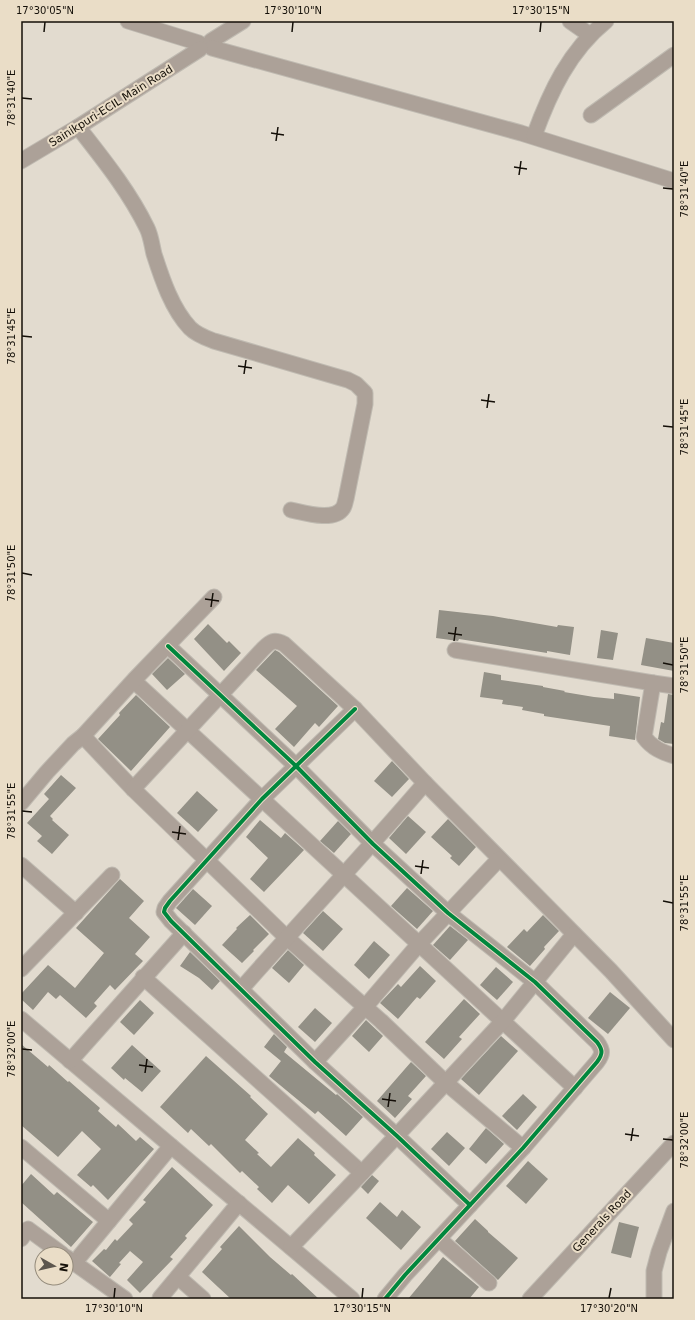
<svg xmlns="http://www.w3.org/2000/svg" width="695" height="1320" font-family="'DejaVu Sans',sans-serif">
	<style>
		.building { fill: #939086 }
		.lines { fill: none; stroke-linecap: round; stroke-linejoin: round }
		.minor-casing { stroke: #bfbab1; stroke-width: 17 }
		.minor { stroke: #aca198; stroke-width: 15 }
		.cycleway-casing { stroke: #eaddc7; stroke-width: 6 }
		.cycleway { stroke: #00873e; stroke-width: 4 }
		.ticks { fill: none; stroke: #140f08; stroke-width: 1.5 }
		.labels { text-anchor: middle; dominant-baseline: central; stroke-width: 4; stroke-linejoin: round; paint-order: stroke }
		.street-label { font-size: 11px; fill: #140f08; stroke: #eaddc7 }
		.neatline { fill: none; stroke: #140f08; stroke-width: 1.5 }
		.ticks-label { font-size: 10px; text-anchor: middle; fill: #140f08 }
	</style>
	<rect width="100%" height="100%" fill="#e2dbcf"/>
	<g class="building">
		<path d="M439 610 493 616 557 627 558 625 574 627 570 655 547 651V653L459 639 458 641 436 638Z"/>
		<path d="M208 624 227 643 229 641 241 653 224 671 194 639Z"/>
		<path d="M601 630 618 633 613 660 597 658Z"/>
		<path d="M646 638 674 643V671L641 665Z"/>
		<path d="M275 650 279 652 338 706 319 727 315 723 294 747 275 729 297 706 256 670Z"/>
		<path d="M168 658 185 674 167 690 152 674Z"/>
		<path d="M484 672 501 675V680L543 686V687L565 691 564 692 594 697 614 699V693L640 697 635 740 609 736 610 726 544 716V714L522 710 523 707 502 704 503 700 480 697Z"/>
		<path d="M668 694 674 695V744L665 743 658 739 661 722 664 723Z"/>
		<path d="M136 695 170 727 131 771 98 739 120 715 119 713Z"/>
		<path d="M392 761 409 779 392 797 374 781Z"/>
		<path d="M61 775 76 788 50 816 53 819 52 820 69 835 52 854 37 841 42 836 27 823 49 799 44 794Z"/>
		<path d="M197 791 218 810 198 832 177 813Z"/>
		<path d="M408 816 426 832 406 854 389 838Z"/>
		<path d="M448 819 476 847 459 866 450 858 452 856 431 837Z"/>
		<path d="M260 820 281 838 285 833 304 850 264 892 250 879 268 858 246 837Z"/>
		<path d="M338 821 351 834 334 853 320 841Z"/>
		<path d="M120 879 144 901 129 918 150 937 135 954 143 961 115 990 110 985 94 1003 97 1006 86 1018 60 995 56 999 48 992 33 1010 21 999V994L48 965 75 988 104 953 76 928Z"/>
		<path d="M407 888 433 911 417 929 391 906Z"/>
		<path d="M193 889 212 906 195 925 176 908Z"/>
		<path d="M323 911 343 929 323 951 303 933Z"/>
		<path d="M250 915 269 934 253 950 254 951 242 963 222 945 237 929 236 928Z"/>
		<path d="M543 915 559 931 544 947 545 949 530 966 507 947 524 929 527 932Z"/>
		<path d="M450 926 468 940 450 960 433 945Z"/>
		<path d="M374 941 390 955 369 979 354 965Z"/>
		<path d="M288 950 304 965 289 983 272 968Z"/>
		<path d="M190 952 220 981 212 990 199 978 180 966Z"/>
		<path d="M420 966 436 981 420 999 417 997 398 1019 380 1003 398 984 401 987Z"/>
		<path d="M496 967 513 982 497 1000 480 985Z"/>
		<path d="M610 992 630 1008 608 1034 588 1018Z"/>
		<path d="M464 999 480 1014 459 1037 462 1039 444 1059 425 1042Z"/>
		<path d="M140 1000 154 1013 134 1035 120 1022Z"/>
		<path d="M315 1008 332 1023 315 1042 298 1027Z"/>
		<path d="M366 1020 383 1036 369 1052 352 1036Z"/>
		<path d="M274 1034 287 1047 284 1052 336 1095 337 1094 363 1117 346 1136 318 1111 315 1114 269 1076 281 1061 264 1047Z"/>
		<path d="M501 1036 518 1051 479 1095 461 1079Z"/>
		<path d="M21 1044 48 1067 49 1065 68 1082 69 1081 85 1095 100 1108 98 1111 116 1127 118 1124 136 1141 140 1137 154 1149 108 1200 93 1185 91 1187 77 1175 101 1149 82 1131 58 1157 21 1125Z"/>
		<path d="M132 1045 161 1071 142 1092 125 1078 124 1080 111 1068Z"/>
		<path d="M206 1056 251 1096 250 1097 268 1114 245 1140 259 1153 257 1154 271 1167 298 1138 315 1153 314 1155 336 1175 309 1204 288 1185 272 1203 257 1189 259 1187 242 1171 240 1173 211 1144 209 1146 191 1129 188 1133 160 1107Z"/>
		<path d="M411 1062 426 1076 408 1096 412 1099 395 1118 377 1101Z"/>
		<path d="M523 1094 537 1107 517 1130 502 1116Z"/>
		<path d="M486 1128 504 1144 486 1164 469 1149Z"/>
		<path d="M447 1132 465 1148 449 1166 431 1149Z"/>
		<path d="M528 1161 548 1179 526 1204 506 1186Z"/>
		<path d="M172 1167 213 1205 185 1236 187 1238 170 1257 173 1259 140 1293 127 1280 143 1262 130 1251 119 1263 121 1264 110 1277 92 1261 104 1249 106 1250 115 1239 117 1241 133 1224 129 1220 146 1202 143 1200Z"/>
		<path d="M31 1174 54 1195 57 1192 93 1222 71 1247 21 1202V1186Z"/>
		<path d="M372 1175 379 1181 368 1194 361 1187Z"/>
		<path d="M380 1202 397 1217 402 1210 421 1227 401 1250 366 1218Z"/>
		<path d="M475 1219 488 1231V1232L518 1258 498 1280 455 1241Z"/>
		<path d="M619 1222 639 1227 631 1258 611 1253Z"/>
		<path d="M239 1226 270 1257 291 1275 292 1274 319 1299H231L218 1287 202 1272 222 1249 220 1247Z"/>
		<path d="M443 1257 479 1287 469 1299H408Z"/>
	</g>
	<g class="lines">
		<g class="minor-casing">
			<g id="minor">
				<path d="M128 21 199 43"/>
				<path d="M570 21 590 35"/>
				<path d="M211 41 243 21"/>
				<path d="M212 48 521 133 674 181"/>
				<path d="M591 115 674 55"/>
				<path d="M78 127C103 159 129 191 147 228 151 236 152 246 154 254 162 279 172 309 190 328 197 335 206 338 214 341L348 380 356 384 365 393V404L346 499C345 502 345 505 343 508 334 522 305 513 291 510"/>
				<path d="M534 136C550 92 569 51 606 21"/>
				<path d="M21 161 78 127 200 49"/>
				<path d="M168 646 296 766 373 844 448 913 535 982 597 1042C603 1050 603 1054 597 1062L523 1148 405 1275 385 1299"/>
				<path d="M455 650 653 683"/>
				<path d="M134 681 575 1088"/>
				<path d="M674 686 653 683 644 737C652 748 662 752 674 756"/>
				<path d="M355 709 262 799 170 901 165 908 164 912 171 921 315 1062 397 1136 470 1205"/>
				<path d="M83 736 133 789 286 937 381 1021 446 1083 523 1148"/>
				<path d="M133 789 263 649C271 641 274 639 284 644L355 709 425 783 611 971 674 1040"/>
				<path d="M21 803 47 772 73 744 83 736 134 680 214 597"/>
				<path d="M21 865 76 913"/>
				<path d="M21 969 112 875"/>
				<path d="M143 977 362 1173"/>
				<path d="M241 989C302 920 365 853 425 783"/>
				<path d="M21 1019 352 1299"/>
				<path d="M70 1061 184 933"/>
				<path d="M315 1062 365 1007 419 944 499 859"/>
				<path d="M21 1147 109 1221"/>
				<path d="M21 1239 28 1229 62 1254"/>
				<path d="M439 1239 489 1283"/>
				<path d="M291 1247 362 1173 503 1021 574 934"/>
				<path d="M80 1256 171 1146"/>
				<path d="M66 1257 125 1299"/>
				<path d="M178 1277 203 1299"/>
				<path d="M160 1298 239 1203"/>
				<path d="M530 1299 674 1143"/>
				<path d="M654 1299V1271L659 1252 674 1211"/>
			</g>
		</g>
		<use href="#minor" class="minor"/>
		<g class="cycleway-casing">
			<g id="cycleway">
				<path d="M168 646 296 766 373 844 448 913 535 982 597 1042C603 1050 603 1054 597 1062L523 1148 405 1275 385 1299"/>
				<path d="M355 709 262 799 170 901 165 908 164 912 171 921 315 1062 397 1136 470 1205"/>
			</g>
		</g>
		<use href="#cycleway" class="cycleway"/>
	</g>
	<path class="ticks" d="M44 32 45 22M292 32 293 22M540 32 541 22M22 98 32 99M271 133 284 135M276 141 278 127M514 167 527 169M519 175 521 161M663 188 673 189M22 336 32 337M238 366 252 368M244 374 246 360M481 400 495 402M487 408 489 394M663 426 673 427M22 573 32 575M205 599 219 601M211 607 213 593M448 633 462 635M454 641 456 627M663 663 673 665M22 811 32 812M172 832 186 834M178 840 180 826M415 866 429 868M421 874 423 860M663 901 673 903M22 1049 32 1050M139 1065 153 1067M145 1073 147 1059M382 1099 396 1101M388 1107 390 1093M625 1134 639 1136M663 1139 673 1140M631 1141 633 1128M114 1298 115 1288M362 1298 363 1288M609 1298 611 1288"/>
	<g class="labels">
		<g class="street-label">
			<text transform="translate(111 106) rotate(-32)">Sainikpuri-ECIL Main Road</text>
			<text transform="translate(602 1221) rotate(-47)">Generals Road</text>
		</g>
	</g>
	<rect width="695" height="1320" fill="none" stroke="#eaddc7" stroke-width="44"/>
	<g transform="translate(54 1266) rotate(98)"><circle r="19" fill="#eaddc7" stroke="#948b7b"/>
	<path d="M0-3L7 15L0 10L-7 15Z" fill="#5c564e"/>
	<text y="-6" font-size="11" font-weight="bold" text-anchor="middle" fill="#140f08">N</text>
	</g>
	<rect x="22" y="22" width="651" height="1276" class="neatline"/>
	<g class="ticks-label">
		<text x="45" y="14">17°30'05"N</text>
		<text x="293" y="14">17°30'10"N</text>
		<text x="541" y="14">17°30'15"N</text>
		<text transform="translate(11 98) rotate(-90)" y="4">78°31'40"E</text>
		<text transform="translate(684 189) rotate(-90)" y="4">78°31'40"E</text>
		<text transform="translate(11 336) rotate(-90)" y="4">78°31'45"E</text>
		<text transform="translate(684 427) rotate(-90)" y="4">78°31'45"E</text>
		<text transform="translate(11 573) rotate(-90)" y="4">78°31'50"E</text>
		<text transform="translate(684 665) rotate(-90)" y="4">78°31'50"E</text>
		<text transform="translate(11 811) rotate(-90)" y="4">78°31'55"E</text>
		<text transform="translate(684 903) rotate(-90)" y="4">78°31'55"E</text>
		<text transform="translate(11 1049) rotate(-90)" y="4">78°32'00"E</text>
		<text transform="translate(684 1140) rotate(-90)" y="4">78°32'00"E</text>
		<text x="114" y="1312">17°30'10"N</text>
		<text x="362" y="1312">17°30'15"N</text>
		<text x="609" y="1312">17°30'20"N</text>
	</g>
</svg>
